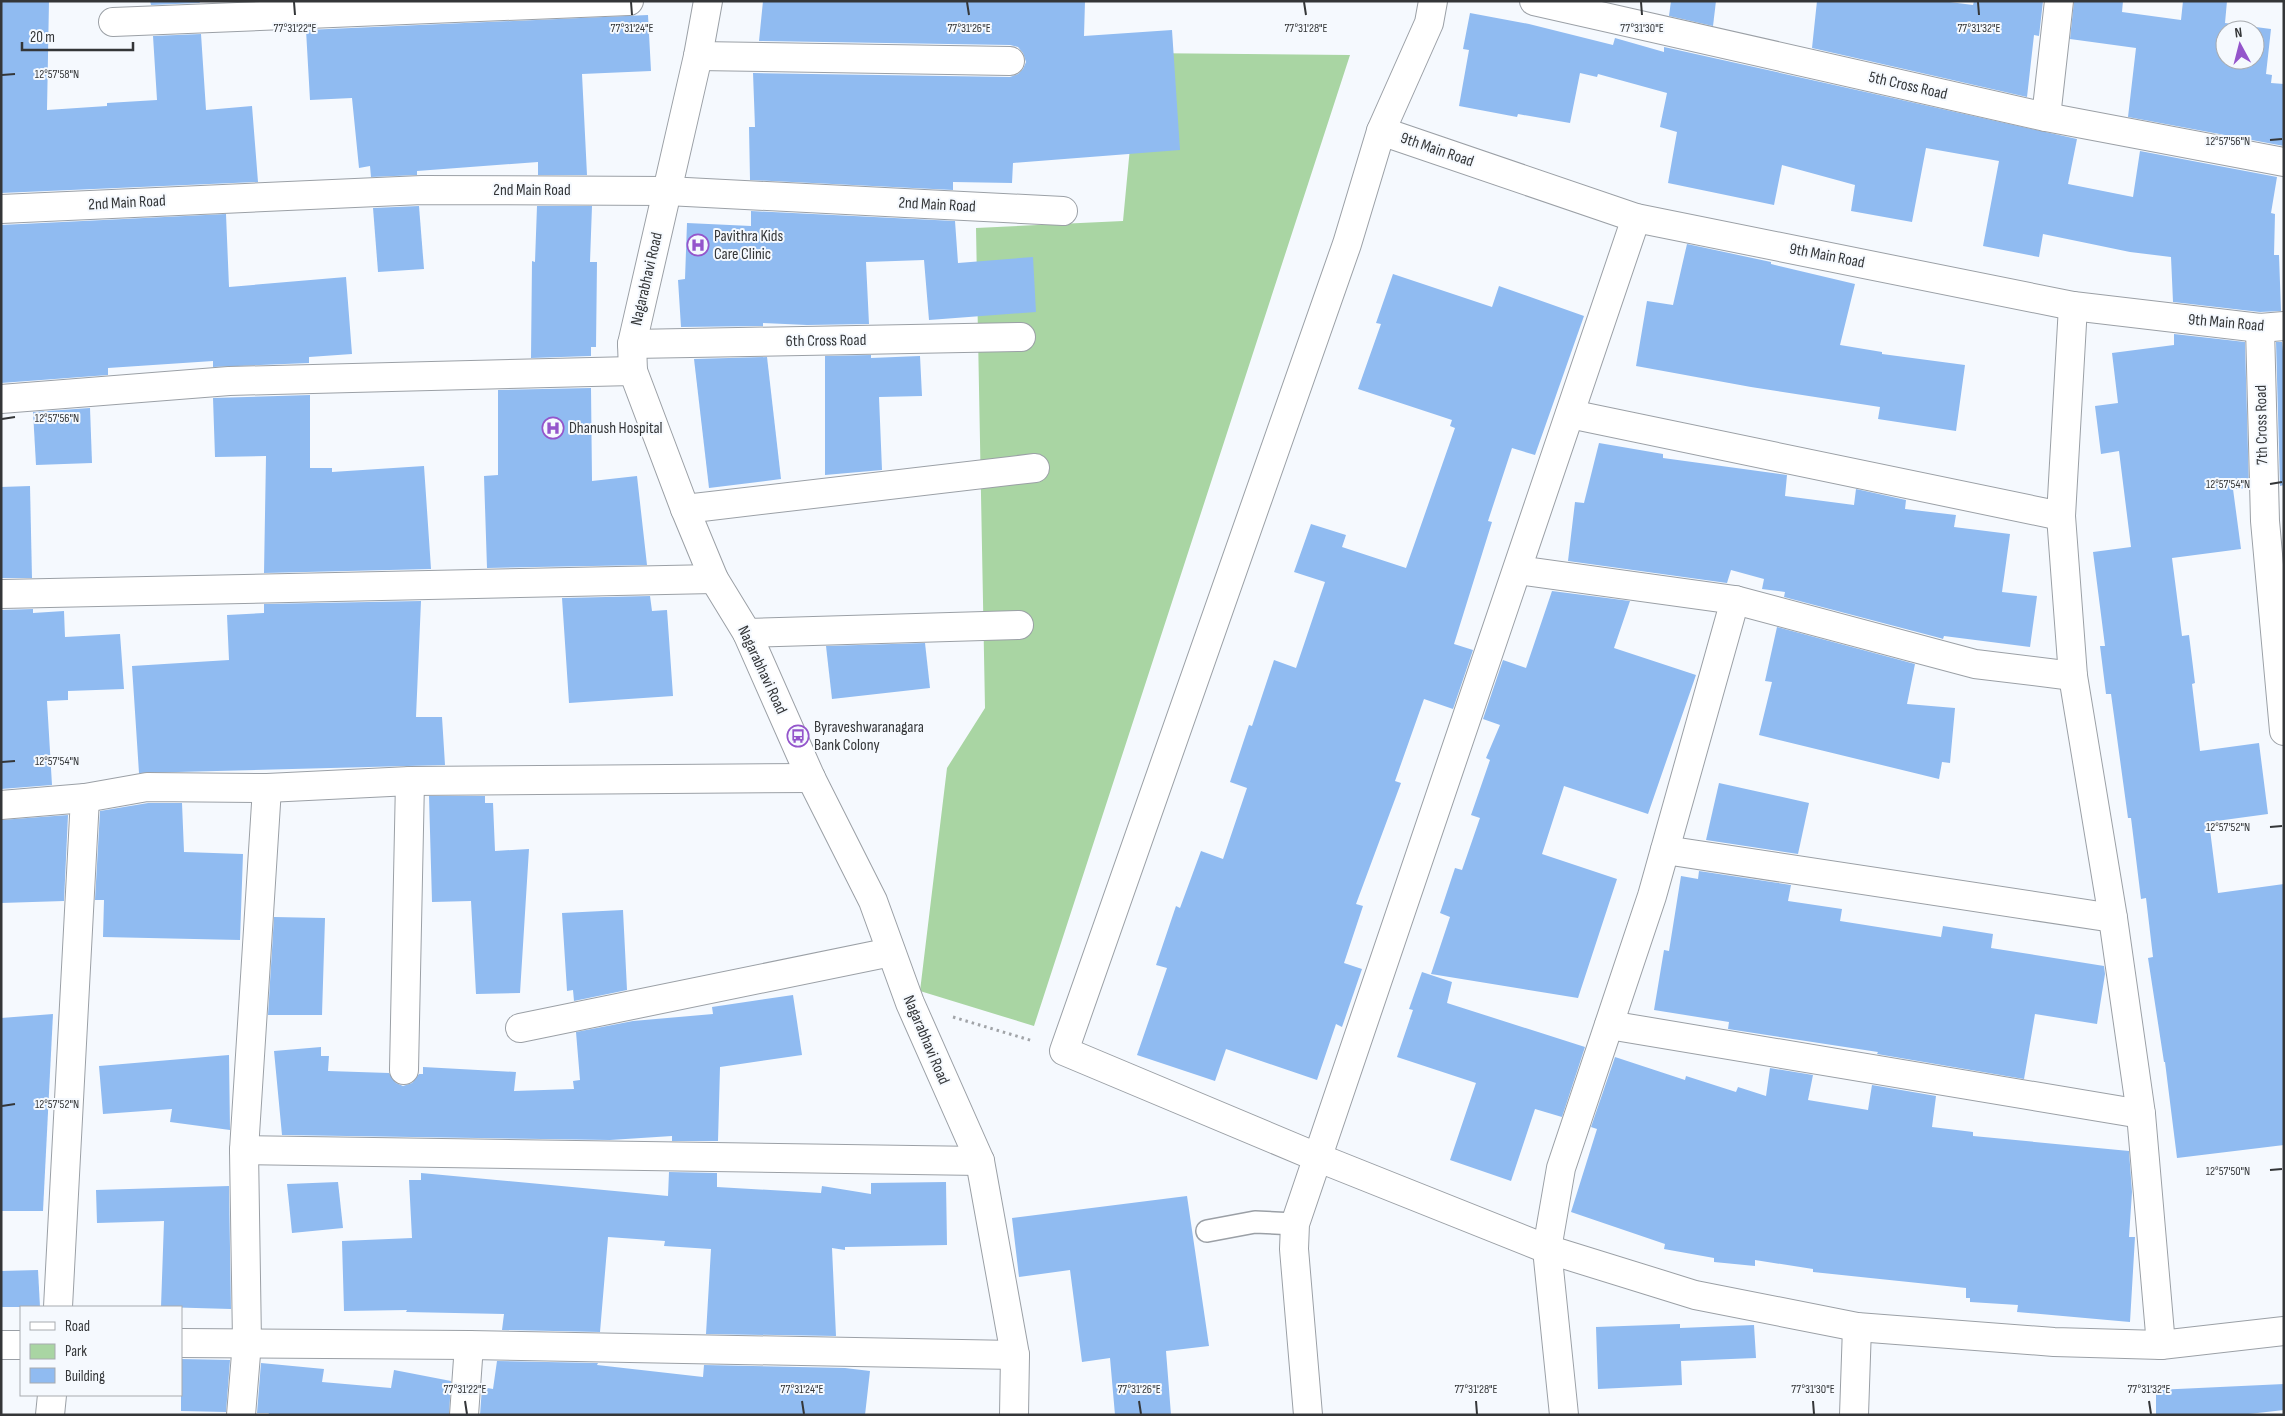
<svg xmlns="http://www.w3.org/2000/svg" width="2285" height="1416" font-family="'Sofia Sans Condensed',sans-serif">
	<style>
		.green { fill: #a9d5a3 }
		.building { fill: #90bbf1; fill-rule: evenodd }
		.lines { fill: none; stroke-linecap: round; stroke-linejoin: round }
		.service-casing { stroke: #9ba0a6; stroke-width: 24 }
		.minor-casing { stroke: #9ba0a6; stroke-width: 30 }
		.secondary-casing { stroke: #9ba0a6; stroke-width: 30 }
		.path { stroke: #a1a4a8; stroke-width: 3; stroke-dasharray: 2.5 4; stroke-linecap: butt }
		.service { stroke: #fff; stroke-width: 21 }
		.minor { stroke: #fff; stroke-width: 28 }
		.secondary { stroke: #fff; stroke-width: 28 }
		.ticks { fill: none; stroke: #343638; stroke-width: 2 }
		.labels { text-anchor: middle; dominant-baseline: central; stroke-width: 4; stroke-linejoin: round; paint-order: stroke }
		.street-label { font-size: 16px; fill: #343638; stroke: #f5f9fe }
		.poi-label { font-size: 16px; fill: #343638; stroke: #f5f9fe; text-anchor: start }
		.ticks-label { font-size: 12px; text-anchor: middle; fill: #343638; stroke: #f5f9fe; stroke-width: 4; stroke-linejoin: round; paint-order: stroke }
	</style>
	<rect width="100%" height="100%" fill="#f5f9fe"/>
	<path class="green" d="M1139 53 1350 55 1034 1026 920 991 947 768 985 708 976 228 1123 221Z"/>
	<g class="building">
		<path d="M1 1H49L47 110 107 106V103L157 100 153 36 201 34 206 110 252 106 258 182 1 193Z"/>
		<path d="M150 1H199L200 3 151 5Z"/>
		<path d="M763 1H1085L1084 36 1172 30 1180 150 1013 163 1012 183 953 182V190L750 180 749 127H755L753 73 1010 77 1018 74 1023 69 1026 62 1023 53 1018 47 1010 45 759 41Z"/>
		<path d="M1671 1H1716L1713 26 1669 16Z"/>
		<path d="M1817 1H1942L1973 5 1974 1H2043L2039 36 2034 35 2027 97 1812 48Z"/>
		<path d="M2074 1H2123L2122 12 2181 20 2183 1H2227L2225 23 2271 29 2266 74 2272 75 2271 83 2284 84V146L2128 117 2136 48 2070 39ZM2225 30H2255V60H2225Z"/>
		<path d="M1470 13 1529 24 1613 45 1615 38 1664 52V47L2077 139 2068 184 2133 197 2140 151 2277 177 2271 213 2275 214 2274 255H2279L2281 311 2260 312 2173 302 2171 257 2130 252 2043 234 2039 257 1983 246 1999 161 1926 148 1912 222 1851 211 1855 185 1782 165 1774 205 1668 183 1677 132 1660 127 1667 93 1598 74 1597 77 1580 73 1570 123 1518 114 1517 117 1459 106 1469 50 1463 49Z"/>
		<path d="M648 15 651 71 582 74 587 175H538V162L417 171V175L371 177 370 166 359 168 352 98 310 100 306 30Z"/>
		<path d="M419 206 424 269 378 272 373 208Z"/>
		<path d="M537 206H592L590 262H597L596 347H591V356L531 358 532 261 535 262Z"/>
		<path d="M751 211 955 221 958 263 1033 257 1036 312 929 320 924 260 866 262 869 324 807 325 763 323V326L681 327 678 280 685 279 687 223 751 226Z"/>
		<path d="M226 214 229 287 346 277 352 354 309 357V363L213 367V361L108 368V375L1 383V225Z"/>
		<path d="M1687 244 1771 262V264L1855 284 1840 345 1882 352V354L1965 365 1956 431 1878 419 1880 407 1751 387 1636 366 1647 301 1673 305Z"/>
		<path d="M1393 274 1492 307 1499 286 1584 316 1535 455 1512 448 1488 521 1492 522 1454 644 1473 650 1453 709 1424 699 1395 781 1401 783 1356 904 1363 906 1344 963 1362 969 1342 1027 1336 1024 1317 1080 1226 1049 1215 1081 1137 1055 1167 968 1156 965 1176 906 1180 908 1201 851 1223 859 1247 788 1230 782 1249 725 1252 726 1274 660 1296 668 1325 582 1294 572 1311 524 1346 535 1342 547 1406 568 1455 428 1450 426 1452 420 1358 389 1381 324 1376 323Z"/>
		<path d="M2174 334 2245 342 2249 488 2233 489 2241 549 2172 558 2182 636 2189 635 2195 683 2192 684 2200 751 2259 743 2268 814 2209 822 2218 893 2284 884V1145L2177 1158 2165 1062H2164L2148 958 2153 957 2146 898 2141 899 2131 818H2128L2111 694H2106L2100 646H2105L2093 552 2131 547 2119 451 2101 454 2095 406 2118 403 2112 353 2174 345Z"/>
		<path d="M2276 342H2282L2284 360V485L2280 486Z"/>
		<path d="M871 355V358L920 356 922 396 879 397 882 470 825 475V356Z"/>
		<path d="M767 357 781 479 709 488 694 359Z"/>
		<path d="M591 388 592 481 637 476 647 565 487 568 484 476 498 475V390Z"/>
		<path d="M310 395V468H332V472L424 466 431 569 264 573 266 456 215 457 213 398Z"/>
		<path d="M90 408 92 463 36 465 33 412Z"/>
		<path d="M1599 443 1663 454V458L1787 475 1785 496 1854 505 1856 489 1906 500 1905 509 1956 515 1954 527 2010 534 2002 592 2037 596 2030 647 1944 636 1943 639 1940 638 1784 597 1785 592 1762 589 1764 579 1731 570 1727 583 1568 561 1575 502 1584 503Z"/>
		<path d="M30 486 32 578H1V487Z"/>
		<path d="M1552 591 1630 601 1614 648 1696 675 1648 814 1564 786 1542 854 1617 879 1578 998 1431 974 1450 917 1440 913 1455 868 1462 870 1480 818 1471 815 1490 760 1486 758 1500 725 1483 719 1503 660 1526 668Z"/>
		<path d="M650 596 652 611 667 610 673 696 569 703 562 598Z"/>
		<path d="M421 601 416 717H442L445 765 139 773 132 666 229 660 227 615 264 613V604Z"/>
		<path d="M33 609V613L64 611 65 637 120 634 124 689 68 691V700L47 701 52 785 1 789V610Z"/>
		<path d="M1777 627 1915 664 1907 704 1955 708 1950 763 1942 762 1939 779 1759 735 1772 682 1765 681Z"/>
		<path d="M925 643 930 688 832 699 826 646Z"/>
		<path d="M1719 783 1809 803 1798 854 1706 840Z"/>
		<path d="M429 796H485V803H493L495 851 529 849 520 993 476 994 471 901 432 902Z"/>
		<path d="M148 803H182L184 852 243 854 240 940 103 937 104 900H95L100 811Z"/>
		<path d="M68 815 64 901 1 903V820Z"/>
		<path d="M1699 871 1791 885 1788 901 1842 909 1840 921 1941 937 1943 926 1993 934 1991 948 2104 966 2105 974 2097 1024 2035 1014 2024 1079 1877 1054 1878 1052 1728 1029 1729 1022 1654 1010 1664 950 1669 951 1681 876 1698 879Z"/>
		<path d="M623 910 627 990 574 1001 573 990 567 991 562 913Z"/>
		<path d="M274 917 325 918 322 1015H268Z"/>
		<path d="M1422 972 1452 982 1447 1003 1585 1047 1562 1117 1535 1109 1511 1181 1450 1160 1476 1083 1397 1057 1413 1010 1409 1009Z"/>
		<path d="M793 995 802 1055 720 1067 718 1141H672V1136L610 1140 282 1135 274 1051 321 1047V1056H329L328 1071 389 1073 396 1083 403 1086 412 1083 419 1074H423V1067L516 1072 514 1091 574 1089 573 1081 580 1080 576 1032 633 1021 713 1014 712 1007Z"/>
		<path d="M53 1014 43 1211H1V1018Z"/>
		<path d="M229 1055 230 1130 170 1122 172 1109 103 1114 99 1066Z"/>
		<path d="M1615 1057 1685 1080 1686 1076 1736 1092 1738 1087 1766 1096 1770 1068 1813 1075 1808 1100 1868 1110 1872 1085 1936 1096 1932 1127 1973 1132V1136L2129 1151 2132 1192 2129 1237H2135L2130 1322 2017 1312 2018 1305 1970 1302V1298H1966V1288L1813 1272V1269L1755 1260V1266L1714 1262V1258L1664 1249 1665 1244 1571 1212 1597 1129 1591 1127Z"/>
		<path d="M669 1172 717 1173V1187L821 1193 822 1186 871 1194V1183L946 1182 947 1245 845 1247V1250L832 1248 836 1336 706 1334 711 1249 664 1246 665 1241 608 1237 600 1332 502 1330 504 1314 406 1312 407 1310 344 1311 342 1241 412 1238 409 1180H421V1173L668 1196Z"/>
		<path d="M338 1182 343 1228 292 1233 287 1184Z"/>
		<path d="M229 1186 231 1309 161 1307 164 1221 97 1223 96 1190Z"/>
		<path d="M1187 1196 1209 1346 1166 1351 1171 1415H1115L1110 1358 1082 1362 1070 1270 1019 1277 1012 1218Z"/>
		<path d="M38 1270 40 1307H1V1271Z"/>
		<path d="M1680 1324V1328L1754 1325 1756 1358 1681 1361 1682 1385 1598 1389 1596 1327Z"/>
		<path d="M181 1359 230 1360 226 1412 181 1411Z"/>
		<path d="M497 1361 598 1363 597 1365 703 1377 704 1365 845 1368 870 1371 865 1415H480L482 1387 493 1389Z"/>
		<path d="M261 1363 324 1369 322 1382 391 1388 394 1370 451 1381 449 1415H268L269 1413H257Z"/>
		<path d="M2284 1384V1410L2240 1415H2156V1390Z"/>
	</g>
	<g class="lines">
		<g class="service-casing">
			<path id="service" d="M1207 1231 1255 1222 1295 1224"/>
		</g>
		<g class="minor-casing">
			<g id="minor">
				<path d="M1433 1 1429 23 1381 131 1347 244 1064 1051 1319 1158 1547 1249 1695 1295 1857 1327 2054 1342 2161 1345 2284 1331"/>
				<path d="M1534 1 2046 117 2284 162"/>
				<path d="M113 22 629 1"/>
				<path d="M698 56 1010 61"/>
				<path d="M2046 117 2059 1"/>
				<path d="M1381 131 1636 218 2073 306 2260 328 2284 326"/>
				<path d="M1 209 422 190 667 191 1063 211"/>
				<path d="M2073 306 2061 516 2073 676 2113 918 2141 1114 2161 1345"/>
				<path d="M2260 328 2265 521 2284 731"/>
				<path d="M632 344 1021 337"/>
				<path d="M1 399 229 381 633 371"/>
				<path d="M1570 414 2061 516"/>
				<path d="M685 509 1035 468"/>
				<path d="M1518 570 1735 600 1975 664 2073 676"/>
				<path d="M1 594 714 579"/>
				<path d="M747 633 1019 625"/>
				<path d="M1 805 85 798 147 787 267 788 410 781 811 778"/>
				<path d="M1665 850 2113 918"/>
				<path d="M1609 1025 2141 1114"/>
				<path d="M520 1028 891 952"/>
				<path d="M404 1070 410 781"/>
				<path d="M244 1150 980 1161"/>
				<path d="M58 1307 85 798"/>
				<path d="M181 1343 469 1345 1015 1355"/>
				<path d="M1 1345H21"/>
				<path d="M50 1415 52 1395"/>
				<path d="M241 1415 247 1342 244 1150 267 788"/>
				<path d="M464 1415 469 1345"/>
				<path d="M1308 1415 1294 1249 1295 1224 1636 218"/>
				<path d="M1564 1415 1547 1249 1561 1168 1652 896 1735 600"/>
				<path d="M1854 1415 1857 1327"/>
			</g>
		</g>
		<g class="secondary-casing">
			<path id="secondary" d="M708 1 698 56 632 344 633 371 685 509 714 579 747 633 811 778 873 901 910 1003 980 1161 1015 1355 1014 1415"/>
		</g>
		<path class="path" d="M953 1017 1033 1041"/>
		<use href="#service" class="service"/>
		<use href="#minor" class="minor"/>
		<use href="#secondary" class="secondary"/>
	</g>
	<path class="ticks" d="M294 2 295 15M631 2 632 15M967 2 969 15M1304 2 1306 15M1641 2 1642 15M1978 2 1979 15M2 75 15 74M2270 140 2282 139M2 419 15 417M2270 484 2282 482M2 762 15 761M2270 827 2282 826M2 1106 15 1104M2270 1170 2282 1169M465 1401 467 1414M802 1401 804 1414M1139 1401 1141 1414M1476 1401 1477 1414M1813 1401 1814 1414M2149 1401 2151 1414"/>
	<defs>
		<g id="hospital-ring" transform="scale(1.125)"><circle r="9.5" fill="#f5f9fe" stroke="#9455cb" stroke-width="1.5"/><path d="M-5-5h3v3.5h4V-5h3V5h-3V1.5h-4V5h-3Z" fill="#9455cb"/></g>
		<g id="bus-ring" transform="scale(1.125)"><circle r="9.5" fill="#f5f9fe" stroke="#9455cb" stroke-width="1.5"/><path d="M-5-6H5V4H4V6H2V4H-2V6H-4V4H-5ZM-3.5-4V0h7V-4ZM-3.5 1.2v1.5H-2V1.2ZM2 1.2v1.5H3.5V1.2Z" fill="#9455cb"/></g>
	</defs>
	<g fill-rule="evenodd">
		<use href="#hospital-ring" x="698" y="245"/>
		<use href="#hospital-ring" x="553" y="428"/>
		<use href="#bus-ring" x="798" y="736"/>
	</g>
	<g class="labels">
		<g class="street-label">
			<text transform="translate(1908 86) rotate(13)">5th Cross Road</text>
			<text transform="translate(1437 150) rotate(19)">9th Main Road</text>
			<text x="532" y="190">2nd Main Road</text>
			<text transform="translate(127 203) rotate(-3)">2nd Main Road</text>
			<text transform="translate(937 205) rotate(3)">2nd Main Road</text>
			<text transform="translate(1827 256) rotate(11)">9th Main Road</text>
			<text transform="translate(647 279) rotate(-77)">Nagarabhavi Road</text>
			<text transform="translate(2226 323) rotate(5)">9th Main Road</text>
			<text transform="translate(826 341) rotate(-1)">6th Cross Road</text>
			<text transform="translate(2262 425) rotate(-91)">7th Cross Road</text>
			<text transform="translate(762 670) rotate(65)">Nagarabhavi Road</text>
			<text transform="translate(926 1040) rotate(67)">Nagarabhavi Road</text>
		</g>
		<g class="poi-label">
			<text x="714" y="236">Pavithra Kids<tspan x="714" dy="18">Care Clinic</tspan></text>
			<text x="569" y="428">Dhanush Hospital</text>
			<text x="814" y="727">Byraveshwaranagara<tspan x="814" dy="18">Bank Colony</tspan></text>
		</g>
	</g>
	<g class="ticks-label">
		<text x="295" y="32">77°31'22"E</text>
		<text x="632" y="32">77°31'24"E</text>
		<text x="969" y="32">77°31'26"E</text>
		<text x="1306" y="32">77°31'28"E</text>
		<text x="1642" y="32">77°31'30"E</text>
		<text x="1979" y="32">77°31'32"E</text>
		<text x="57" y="78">12°57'58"N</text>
		<text x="2228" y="145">12°57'56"N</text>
		<text x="57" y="422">12°57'56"N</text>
		<text x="2228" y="488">12°57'54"N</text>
		<text x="57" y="765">12°57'54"N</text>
		<text x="2228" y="831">12°57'52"N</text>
		<text x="57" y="1108">12°57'52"N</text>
		<text x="2228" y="1175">12°57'50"N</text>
		<text x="465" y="1393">77°31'22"E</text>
		<text x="802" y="1393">77°31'24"E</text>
		<text x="1139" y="1393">77°31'26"E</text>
		<text x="1476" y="1393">77°31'28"E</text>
		<text x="1813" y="1393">77°31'30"E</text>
		<text x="2149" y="1393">77°31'32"E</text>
	</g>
	<rect width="2285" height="1416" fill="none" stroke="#343638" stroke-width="5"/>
	<rect x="20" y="1306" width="162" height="90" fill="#f5f9fe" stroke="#a8abaf"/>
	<rect x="30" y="1322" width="25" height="8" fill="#ffffff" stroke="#a8abaf"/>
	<text x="65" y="1331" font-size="15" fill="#343638">Road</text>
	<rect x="30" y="1344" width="25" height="15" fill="#a9d5a3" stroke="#a8abaf"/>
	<text x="65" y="1356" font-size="15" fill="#343638">Park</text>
	<rect x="30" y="1368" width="25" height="15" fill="#90bbf1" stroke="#a8abaf"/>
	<text x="65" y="1381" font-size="15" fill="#343638">Building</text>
	<g transform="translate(2240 45) rotate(353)"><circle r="24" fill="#f5f9fe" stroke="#a8abaf"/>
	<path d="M0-4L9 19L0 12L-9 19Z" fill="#9455cb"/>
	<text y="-8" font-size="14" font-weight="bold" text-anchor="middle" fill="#343638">N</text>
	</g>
	<path d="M22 42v8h111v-8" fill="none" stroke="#343638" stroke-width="2.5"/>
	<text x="30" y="42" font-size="15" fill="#343638" stroke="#f5f9fe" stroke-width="4" paint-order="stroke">20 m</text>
</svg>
